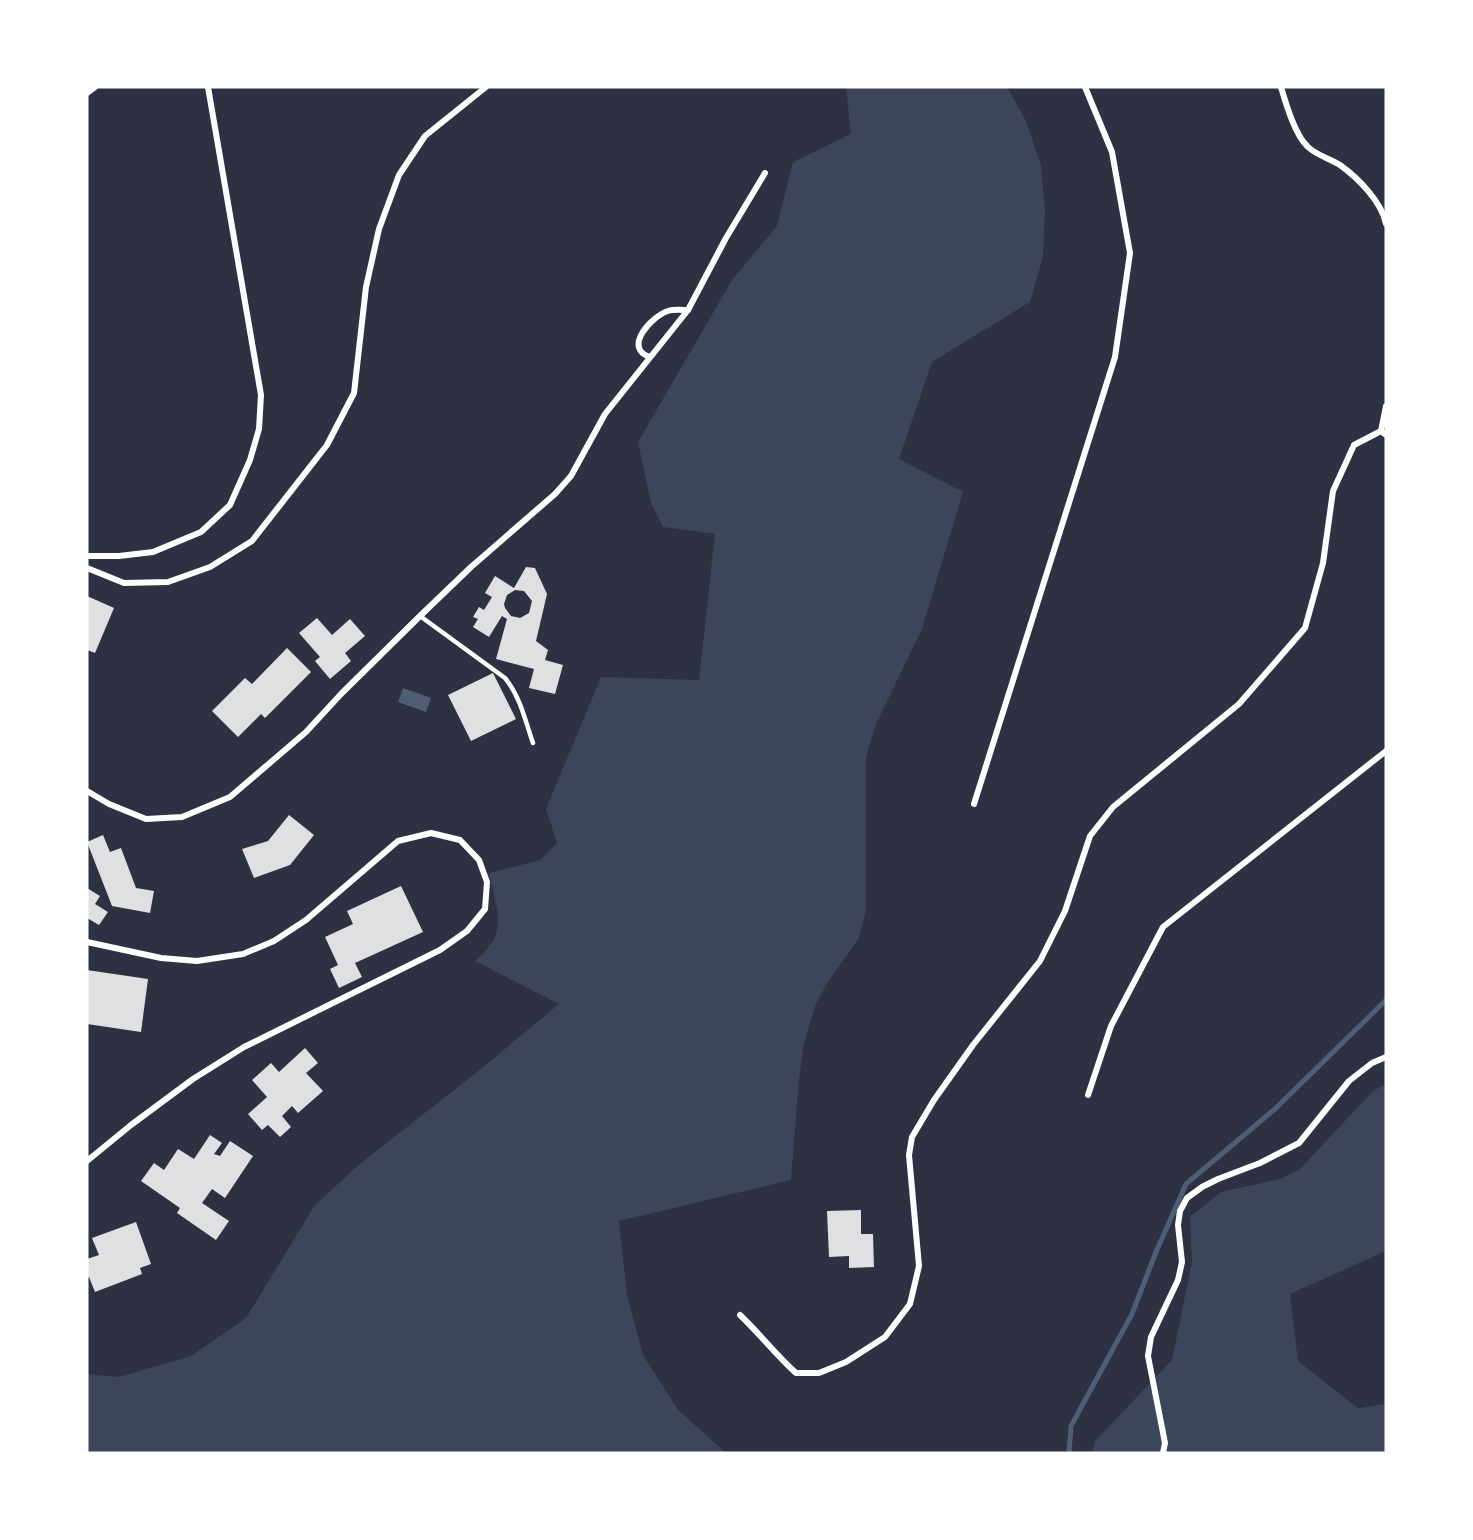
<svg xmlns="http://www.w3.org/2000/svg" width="1473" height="1540" font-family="Rubik,sans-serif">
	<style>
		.green { fill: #3c4559 }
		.water { fill: #4f5d75 }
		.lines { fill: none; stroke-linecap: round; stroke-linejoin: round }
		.stream { stroke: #4f5d75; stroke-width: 5 }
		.building { fill: #e0e0e3; fill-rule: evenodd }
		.service { stroke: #fff; stroke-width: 4.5 }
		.minor { stroke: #fff; stroke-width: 6 }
	</style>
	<rect width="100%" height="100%" fill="#2d3142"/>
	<g class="green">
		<path d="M846 87H1007L1026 121 1041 166 1045 211 1043 257 1030 302 932 362 899 459 963 492 922 629 876 724 866 757V911L859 938 829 980 816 1004 804 1043 799 1079 791 1180 619 1221 627 1295 643 1355 678 1410 726 1453H87V1374L119 1377 191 1356 246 1318 315 1205 361 1163 477 1072 559 1004 475 961C510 932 497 912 489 873L540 860 557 843 546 809 601 677 699 680 715 534 663 527 651 503 638 442 732 280 777 226 793 162 851 134Z"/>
		<path d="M1386 1084V1251L1290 1294 1298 1361 1358 1408 1386 1404V1453H1092L1095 1441 1172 1360 1192 1261 1190 1217 1221 1192 1280 1179 1300 1169 1373 1091Z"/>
	</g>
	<path class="water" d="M403 688 431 698 426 712 398 702Z"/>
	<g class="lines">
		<path class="stream" d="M1069 1453 1071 1426 1132 1314 1156 1252 1186 1184 1276 1108 1386 1000"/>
	</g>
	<g class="building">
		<path d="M526 567 535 568 547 594 536 641 548 650 545 660 563 665 555 694 529 688 534 669 496 659 507 619 502 616 489 637 473 627 478 619 473 617 479 607 484 610 492 597 485 593 495 576 514 588ZM515 590 524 591 532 601 529 613 520 618 511 616 505 608 504 604 507 595Z"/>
		<path d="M87 596 114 608 95 653 87 650Z"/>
		<path d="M317 618 332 635 350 619 365 636 345 653 351 661 330 679 315 661 320 657 299 633Z"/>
		<path d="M287 648 311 672 265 718 261 714 238 737 212 711 245 678 252 684Z"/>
		<path d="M493 673 516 719 471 741 448 695Z"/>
		<path d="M289 815 314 835 290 865 254 878 242 849 268 841Z"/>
		<path d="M103 835 110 852 121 848 136 888 154 891 150 913 112 906 87 842Z"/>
		<path d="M401 886 423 932 355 963 362 977 339 988 330 969 338 965 325 937 353 924 347 911Z"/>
		<path d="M87 888 100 896 95 904 108 912 99 925 87 918Z"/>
		<path d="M87 970 148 979 141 1032 87 1024Z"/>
		<path d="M305 1048 318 1063 306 1073 323 1091 298 1113 292 1106 282 1116 291 1127 280 1137 268 1125 262 1130 248 1114 267 1097 252 1080 271 1063 279 1072Z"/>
		<path d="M210 1135 222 1143 214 1154 220 1156 230 1141 253 1156 225 1198 212 1189 202 1203 229 1221 216 1240 177 1213 180 1208 141 1181 154 1163 164 1170 178 1149 194 1159Z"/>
		<path d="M861 1210V1234H873L874 1267 849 1268V1256L829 1257 827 1211Z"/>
		<path d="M136 1222 151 1264 140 1268 142 1274 95 1292 89 1277 87 1278V1259L99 1255 92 1238Z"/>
	</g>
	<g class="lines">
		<path class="service" d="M420 616 505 678C520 696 525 720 533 743"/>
		<g class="minor">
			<path d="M1281 87C1286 104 1295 135 1308 147 1316 155 1331 159 1340 165 1358 178 1382 202 1386 224"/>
			<path d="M87 93 95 87"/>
			<path d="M650 357C622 348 652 316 668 311 674 309 682 310 688 310"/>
			<path d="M1386 406 1381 431 1386 435"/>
			<path d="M87 556H119L153 552 201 532 230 505 250 460 259 429 261 395 208 87"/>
			<path d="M87 568 124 583 168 582 210 567 252 541 327 445 354 393 366 287 379 229 399 175 425 136 486 87"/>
			<path d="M87 791 109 804 146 819 182 817 230 797 306 732 341 694 420 616 471 567 555 494 571 476 605 414 688 310 726 238 765 173"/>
			<path d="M974 804 1115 357 1130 253 1112 152 1085 87"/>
			<path d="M87 942 161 958 197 961 243 954 274 941 306 920 398 841 431 833 460 840 479 860 487 882 485 909 467 931 440 950 244 1047 193 1079 131 1125 87 1161"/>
			<path d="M1088 1095 1111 1026 1163 927 1386 751"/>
			<path d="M740 1315C760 1334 776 1355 796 1373H819L846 1362 885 1337 910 1304 919 1266 909 1155 912 1137 934 1100 973 1045 1040 961 1065 911 1090 836 1113 807 1239 704 1305 628 1323 563 1333 491 1354 445 1381 431"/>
			<path d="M1163 1453 1165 1443 1148 1356 1151 1337 1178 1280 1182 1262 1178 1225 1180 1211 1187 1198 1202 1187 1218 1179 1260 1163 1299 1143 1349 1081 1372 1063 1386 1057"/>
		</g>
	</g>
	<rect width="1473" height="1540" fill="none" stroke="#ffffff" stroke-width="177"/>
</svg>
